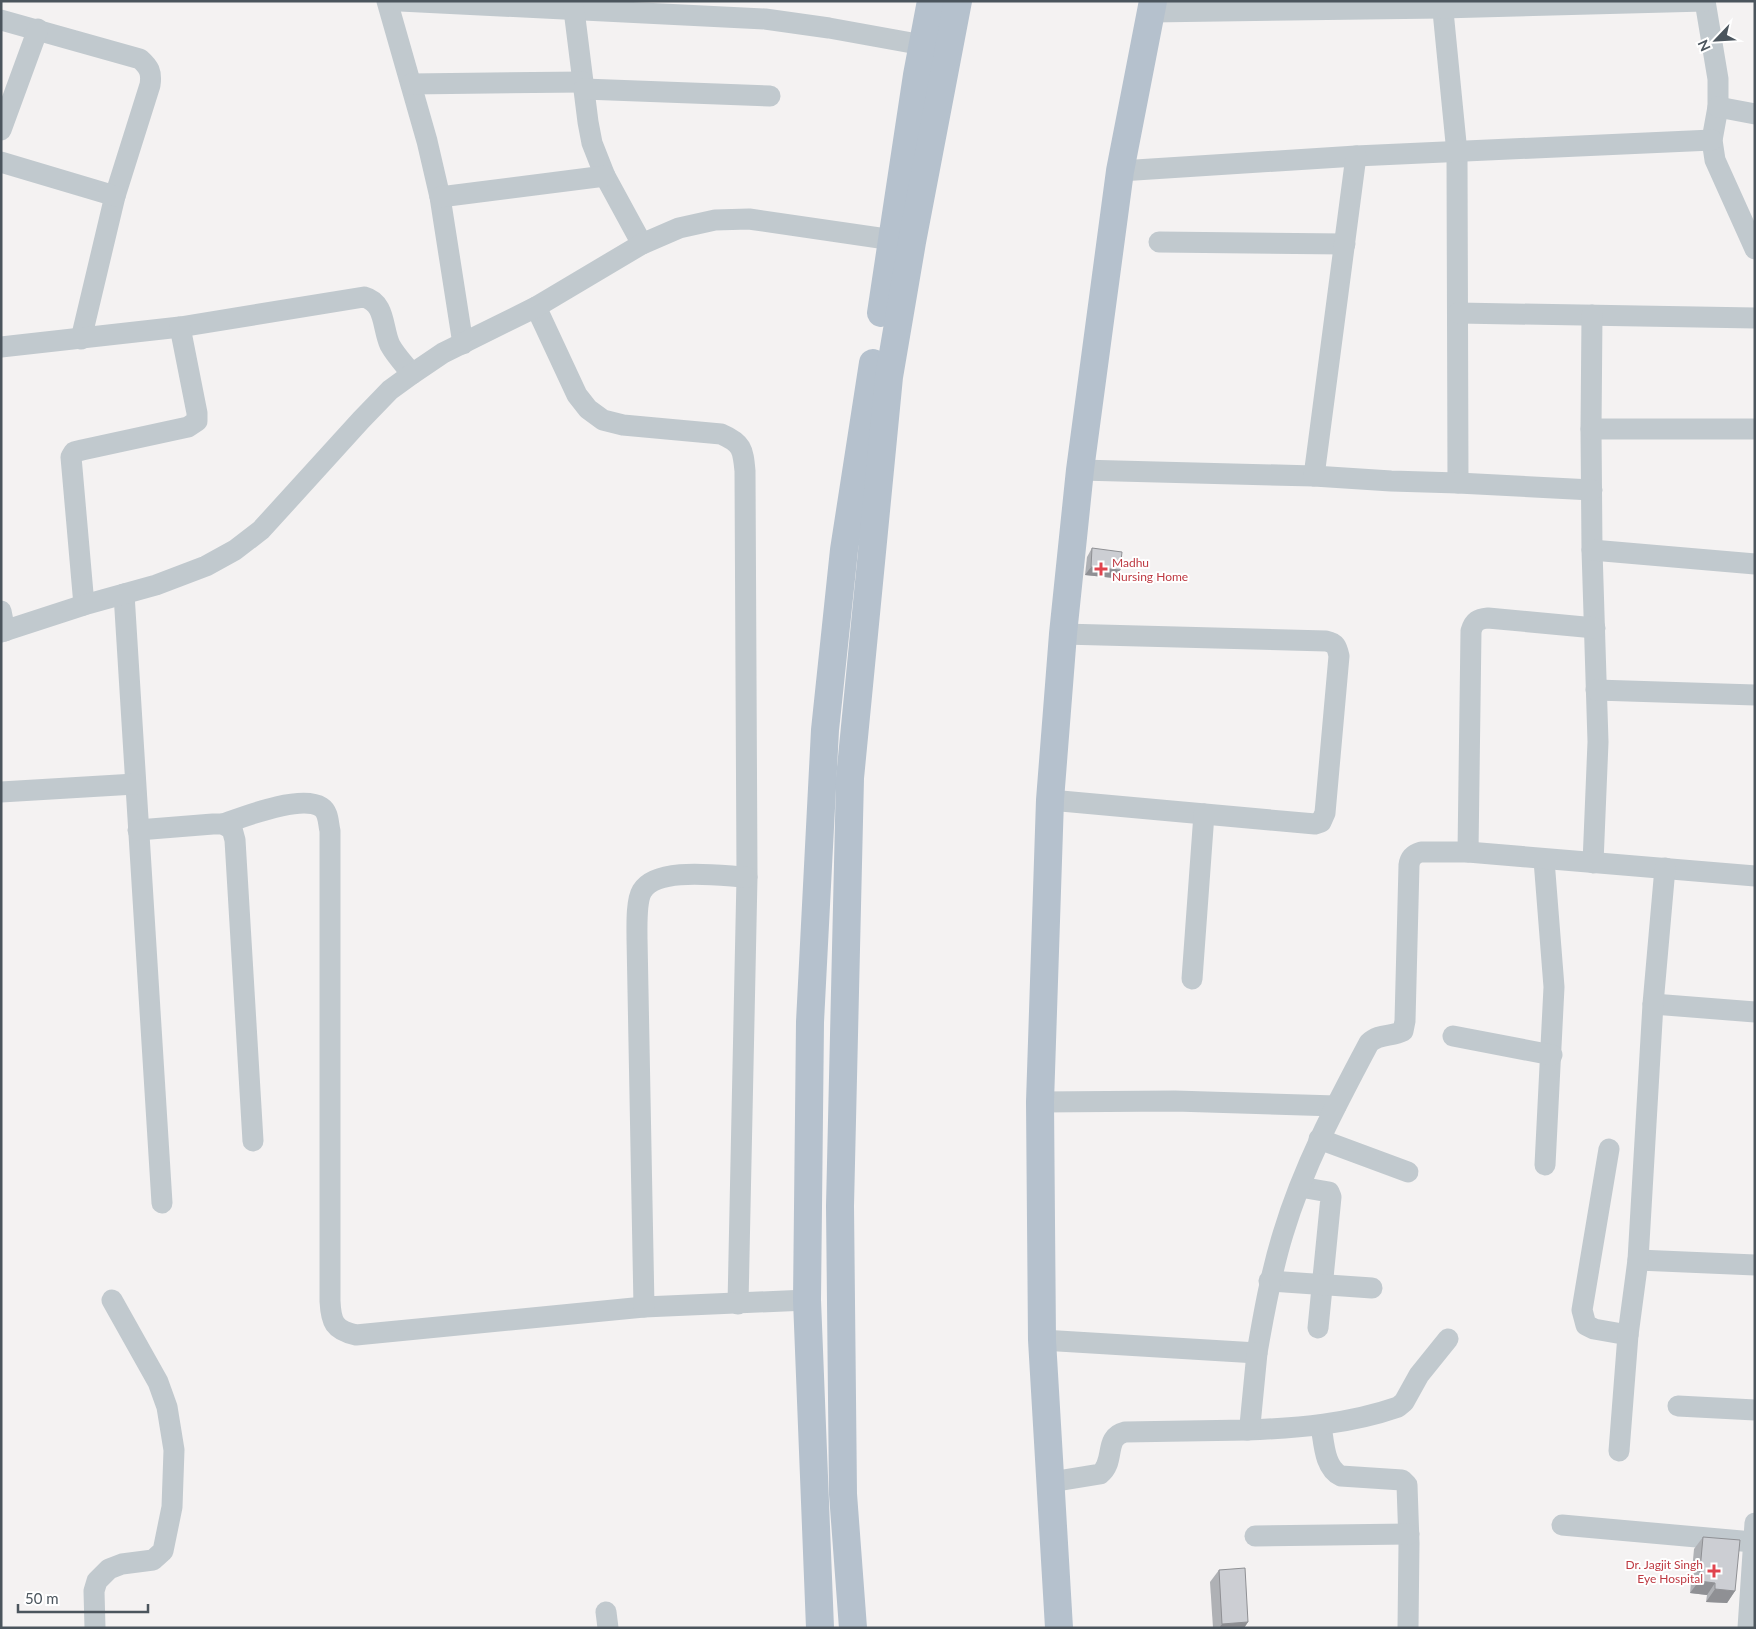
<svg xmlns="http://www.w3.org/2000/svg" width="1756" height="1629" font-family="Lato,sans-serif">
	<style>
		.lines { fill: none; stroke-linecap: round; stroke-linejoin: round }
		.minor { stroke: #c1c9ce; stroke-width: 21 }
		.major { stroke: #b5c1cd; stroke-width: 28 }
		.wall { fill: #afb1b5 }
		.shaded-wall { fill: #8f9094 }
		.building { fill: #ccced3; stroke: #8f9094 }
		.health-dot { fill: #e0444e; stroke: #fff; stroke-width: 2 }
		.labels { text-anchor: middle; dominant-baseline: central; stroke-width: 4; stroke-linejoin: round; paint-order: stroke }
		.health-label { font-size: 12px; fill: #be3a42; stroke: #fff; text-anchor: start }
	</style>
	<rect width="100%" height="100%" fill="#f4f2f2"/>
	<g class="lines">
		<g class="minor">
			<path d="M387 1 427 141 440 197 463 344"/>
			<path d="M400 1 765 19 829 28 923 45"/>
			<path d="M1442 1 1457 153 1458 483"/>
			<path d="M1705 1 1718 79V107L1712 140 1715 160 1755 249"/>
			<path d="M574 10 588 122 592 143 605 176 642 244"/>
			<path d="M1151 12 1442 8 1705 1"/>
			<path d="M1 20 140 59C149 67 152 72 150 85L115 196 81 339"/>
			<path d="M411 84 583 82"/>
			<path d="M584 89 770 96"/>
			<path d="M1718 107 1755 114"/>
			<path d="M1 130 38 29"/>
			<path d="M1 162 115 196"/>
			<path d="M1120 171 1356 156 1712 140"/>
			<path d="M440 197 605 176"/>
			<path d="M1159 242 1345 244"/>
			<path d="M536 307 577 395 588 409 603 420 623 425 721 434C742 443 743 449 745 471L747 877 738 1304"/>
			<path d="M1458 313 1755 318"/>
			<path d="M1592 315 1591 429 1592 550 1598 742 1593 863"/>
			<path d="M1 347 180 327 364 297C386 303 382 328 390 345 396 356 405 365 412 374"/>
			<path d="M1591 429H1755"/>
			<path d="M1080 470 1314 476 1391 481 1458 483 1592 490"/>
			<path d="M1314 476 1356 156"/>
			<path d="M1592 550 1755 564"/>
			<path d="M124 594 162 1203"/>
			<path d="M84 605 71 457 74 452 82 450 188 427 197 421V413L180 327"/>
			<path d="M1 611 5 631"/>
			<path d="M1 632 84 605 156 585 206 566 235 550 261 530 361 420 390 390 412 374 443 353 536 307 642 244 679 228 715 220 749 219 907 242"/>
			<path d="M1596 690 1755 695"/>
			<path d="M1 792 135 784"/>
			<path d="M1050 800 1315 824 1321 822 1325 813 1339 656C1337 647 1336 643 1326 641L1063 634"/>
			<path d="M223 824C243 817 301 794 321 807 329 812 328 823 330 831V1301C331 1322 334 1330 356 1335L644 1307 807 1300"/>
			<path d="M138 830 213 824H223L232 829 235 840 253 1141"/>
			<path d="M1468 852 1471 631C1474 621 1478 619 1488 618L1595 628"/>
			<path d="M1544 860 1554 987 1545 1165"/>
			<path d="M1192 979 1204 814"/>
			<path d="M1653 1004 1755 1012"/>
			<path d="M1453 1036 1552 1055"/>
			<path d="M1040 1102 1175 1101 1336 1106"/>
			<path d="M1319 1139 1408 1172"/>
			<path d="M1609 1149 1582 1310 1586 1325 1594 1329 1628 1335"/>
			<path d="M1300 1187 1329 1192 1331 1197 1318 1328"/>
			<path d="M1638 1260 1755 1265"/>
			<path d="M1269 1281 1372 1288"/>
			<path d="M644 1307 637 938C637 926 636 901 642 891 657 866 721 876 747 877"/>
			<path d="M1042 1340 1257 1353C1264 1312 1271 1273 1283 1234 1303 1167 1336 1105 1369 1043 1379 1033 1392 1037 1403 1031L1405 1021 1409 865C1410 857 1414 854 1421 852H1468L1755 876"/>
			<path d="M1678 1406 1755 1410"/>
			<path d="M1321 1426C1324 1442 1324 1468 1341 1476L1402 1480 1407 1485 1409 1543 1408 1628"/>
			<path d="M1247 1430C1299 1428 1349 1424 1398 1407L1404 1402 1419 1375 1448 1339"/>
			<path d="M1619 1451 1628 1335 1638 1260 1653 1004 1665 868"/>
			<path d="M1051 1482 1100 1474C1116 1462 1103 1437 1125 1432L1247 1430 1250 1425 1257 1353"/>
			<path d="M1562 1525 1753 1542"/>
			<path d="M1255 1536 1409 1534"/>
			<path d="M606 1612 608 1628"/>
			<path d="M95 1628 94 1591 97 1581 109 1569 122 1564 153 1560 163 1551 172 1507 174 1450 167 1407 158 1382 112 1300"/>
			<path d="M1748 1628 1755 1523"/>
		</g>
		<g class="major">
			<path d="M881 313 917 75 931 1"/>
			<path d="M820 1628 807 1300 810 1022 825 730 844 550 873 363"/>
			<path d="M853 1628 843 1494 840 1206 850 778 889 377 912 242 958 1"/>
			<path d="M1059 1628 1042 1340 1040 1102 1050 800 1063 634 1080 470 1120 171 1153 1"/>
		</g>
	</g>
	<g class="wall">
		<path d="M1092 548 1114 578 1085 575 1087 557Z"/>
		<path d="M1703 1537 1735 1591 1727 1603 1706 1602 1707 1595 1690 1593 1694 1549Z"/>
		<path d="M1219 1570 1248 1622 1244 1628H1213L1210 1582Z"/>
	</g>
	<g class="shaded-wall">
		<path d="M1091 567 1120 570 1114 578 1085 575Z"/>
		<path d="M1699 1581 1715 1583 1707 1595 1690 1593Z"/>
		<path d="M1715 1589 1735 1591 1727 1603 1706 1602Z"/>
		<path d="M1248 1622 1244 1628H1219L1222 1624Z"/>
	</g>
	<g class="building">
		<path d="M1092 548 1122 552 1120 570 1091 567Z"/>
		<path d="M1703 1537 1740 1540 1735 1591 1715 1589V1583L1699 1581Z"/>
		<path d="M1245 1568 1248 1622 1222 1624 1219 1570Z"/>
	</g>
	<g class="health-dot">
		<path d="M1098.5 561.5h5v5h5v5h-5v5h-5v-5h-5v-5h5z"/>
		<path d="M1711.5 1563.5h5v5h5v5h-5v5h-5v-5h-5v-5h5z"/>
	</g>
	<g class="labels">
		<g class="health-label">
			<text x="1112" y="562">Madhu<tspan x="1112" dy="14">Nursing Home</tspan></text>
			<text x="1703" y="1564" text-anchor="end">Dr. Jagjit Singh<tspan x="1703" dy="14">Eye Hospital</tspan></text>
		</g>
	</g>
	<rect width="1756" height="1629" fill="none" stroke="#4b555d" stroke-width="5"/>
	<g transform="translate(1716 40) rotate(245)" stroke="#ffffff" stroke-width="4" paint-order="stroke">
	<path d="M0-4L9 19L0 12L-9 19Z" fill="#4b555d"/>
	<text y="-8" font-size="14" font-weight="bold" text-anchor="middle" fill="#4b555d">N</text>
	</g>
	<path d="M18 1604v8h130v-8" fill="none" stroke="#4b555d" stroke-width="2.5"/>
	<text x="25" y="1604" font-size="15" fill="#4b555d" stroke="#ffffff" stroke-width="4" paint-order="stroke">50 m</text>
</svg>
